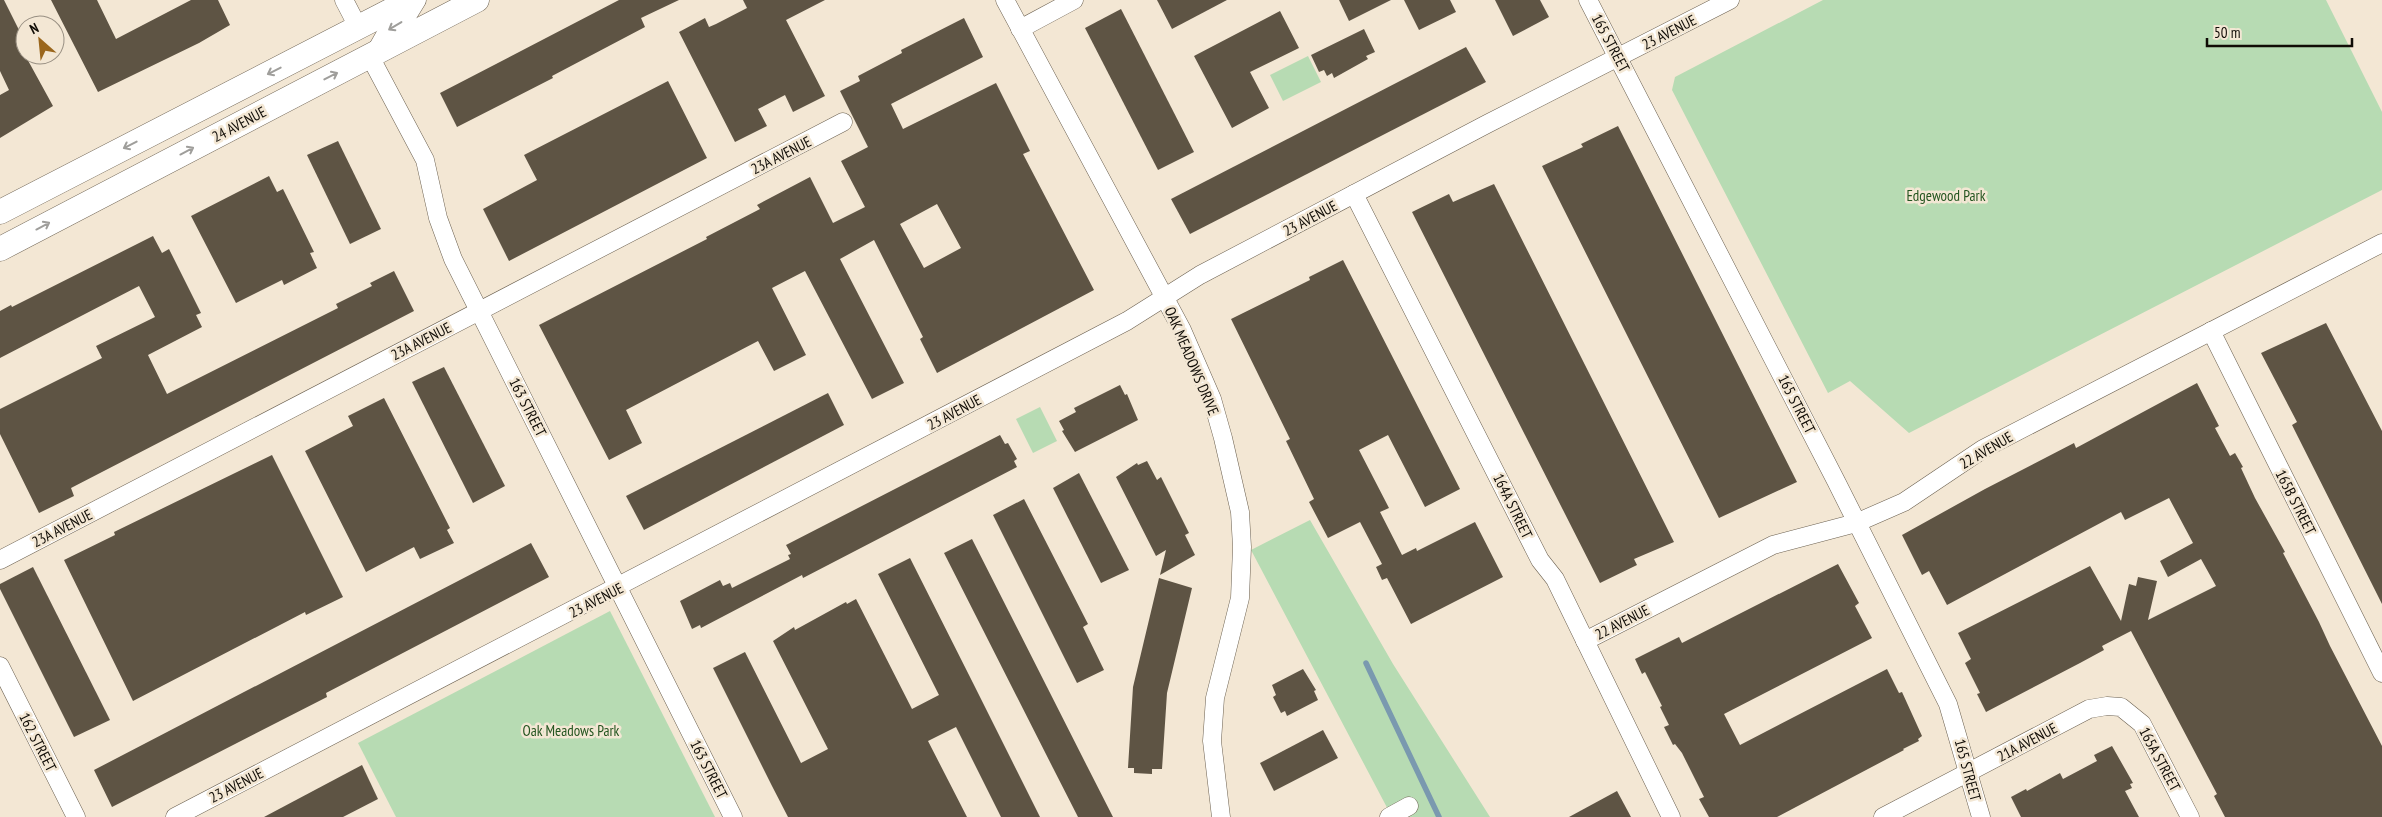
<svg xmlns="http://www.w3.org/2000/svg" width="2382" height="817" font-family="'PT Sans Narrow',sans-serif">
	<style>
		.park { fill: #b7dbb3 }
		.lines { fill: none; stroke-linecap: round; stroke-linejoin: round }
		.stream { stroke: #7a99af; stroke-width: 5.5 }
		.building { fill: #5e5444; fill-rule: evenodd }
		.minor-casing { stroke: #6b6050; stroke-width: 19 }
		.secondary-casing { stroke: #6b6050; stroke-width: 25 }
		.minor { stroke: #fff; stroke-width: 18 }
		.secondary { stroke: #fff; stroke-width: 24 }
		.oneway { stroke: #9f9e9b }
		.labels { text-anchor: middle; dominant-baseline: central; stroke-width: 5; stroke-linejoin: round; paint-order: stroke }
		.street-label { font-size: 15px; fill: #100c06; stroke: #f3e7d4 }
		.park-label { font-size: 15px; fill: #245520; stroke: #f3e7d4 }
	</style>
	<rect width="100%" height="100%" fill="#f3e7d4"/>
	<g class="park">
		<path d="M1823 0H2326L2382 112V190L1909 433 1850 381 1828 393 1672 90 1675 77Z"/>
		<path d="M1308 56 1321 82 1283 101 1270 75Z"/>
		<path d="M1040 407 1057 441 1033 453 1016 419Z"/>
		<path d="M1310 520 1393 664 1490 817H1392L1251 550Z"/>
		<path d="M610 611 715 817H396L358 743Z"/>
	</g>
	<g class="lines">
		<path class="stream" d="M1366 663 1439 817"/>
	</g>
	<g class="building">
		<path d="M0 0H4L23 38 18 40 25 55 53 106 0 138V95L9 90 0 71Z"/>
		<path d="M51 0H97L116 39 191 0H218L230 25 199 43 98 92Z"/>
		<path d="M619 0H679L641 18 645 27 552 76 553 78 457 127 440 93Z"/>
		<path d="M743 0H825L786 20 825 96 793 112 785 95 758 109 767 126 735 142 679 32 705 18 709 27 716 24 747 8Z"/>
		<path d="M1157 0H1227L1172 29Z"/>
		<path d="M1339 0H1391L1349 21Z"/>
		<path d="M1404 0H1450L1456 12 1419 30Z"/>
		<path d="M1495 0H1540L1549 17 1513 36Z"/>
		<path d="M1121 9 1194 152 1158 170 1085 28Z"/>
		<path d="M1280 11 1299 48 1250 72 1269 108 1232 128 1194 56Z"/>
		<path d="M964 18 983 57 891 104 903 129 996 83 1030 151 1023 154 1094 290 937 373 920 339 923 337 874 240 840 259 904 383 872 399 805 271 772 288 806 355 774 371 758 341 626 410 642 443 609 460 539 325 707 239 706 237 760 209 757 205 810 177 833 223 865 207 841 161 868 147 840 91 860 81 858 76 902 53 901 50ZM937 204 961 248 924 268 900 224Z"/>
		<path d="M1364 29 1375 52 1366 56 1368 59 1334 78 1332 73 1327 76 1324 70 1319 72 1311 55Z"/>
		<path d="M1466 47 1486 82 1190 234 1171 199Z"/>
		<path d="M668 81 707 158 509 261 483 209 537 180 524 155Z"/>
		<path d="M1618 126 1797 482 1719 518 1542 166 1583 147 1581 144Z"/>
		<path d="M338 141 381 229 350 244 307 155Z"/>
		<path d="M269 176 277 192 283 189 314 252 310 253 317 268 284 285 282 280 236 303 191 216Z"/>
		<path d="M1494 184 1674 542 1634 559 1637 565 1600 583 1412 212 1449 194 1453 202Z"/>
		<path d="M153 236 162 253 169 249 201 313 196 315 202 327 148 355 167 394 338 308 336 304 372 286 370 283 394 271 414 311 71 488 74 496 39 513 0 434V409L102 358 96 346 155 317 139 286 0 358V311L11 305 12 307Z"/>
		<path d="M1343 260 1460 489 1425 507 1388 435 1359 450 1389 508 1380 512 1402 555 1416 548 1417 551 1475 522 1503 577 1411 624 1387 578 1382 580 1376 567 1382 564 1360 522 1328 538 1309 502 1314 499 1286 441 1290 439 1231 319 1310 280 1309 277Z"/>
		<path d="M2326 323 2382 431V604L2292 425 2297 422 2261 353Z"/>
		<path d="M444 367 505 486 473 503 412 382Z"/>
		<path d="M2197 383 2219 426 2215 428 2230 456 2235 453 2243 467 2241 468 2255 498 2285 552 2283 553 2319 622 2330 646 2382 746V817H2225L2214 796 2217 794 2131 631 2102 646 2104 650 2080 663 1986 712 1977 694 1980 693 1965 663 1971 659 1958 633 2090 566 2121 621 2129 584 2136 586 2138 577 2157 581 2148 620 2216 586 2201 559 2168 577 2160 561 2193 543 2169 498 2125 520 2121 512 1947 605 1929 571 1922 575 1902 535 1985 489 2074 443 2076 448Z"/>
		<path d="M1120 385 1125 395 1127 394 1138 420 1075 452 1062 431 1064 430 1059 421 1076 412 1074 408Z"/>
		<path d="M828 393 844 425 644 530 626 496Z"/>
		<path d="M384 398 450 528 447 530 454 543 420 559 414 547 366 572 305 451 353 426 348 416Z"/>
		<path d="M1000 435 1005 444 1008 443 1017 459 1014 461 1017 467 803 578 802 575 701 628 700 625 692 629 680 601 720 580 723 586 730 583 732 588 790 559 788 555 791 554 786 545Z"/>
		<path d="M272 455 343 597 306 615 305 612 133 701 64 560 115 535 114 532Z"/>
		<path d="M1147 461 1157 480 1161 477 1189 533 1185 535 1195 555 1160 575 1166 550 1156 556 1116 477 1137 463 1138 465Z"/>
		<path d="M1079 473 1129 570 1101 583 1053 488Z"/>
		<path d="M1024 499 1088 624 1083 627 1104 670 1077 683 993 515Z"/>
		<path d="M972 539 1087 766 1113 817H1078L1053 768 944 553Z"/>
		<path d="M531 543 549 577 326 693 327 697 112 807 94 770Z"/>
		<path d="M910 558 973 683 1040 817H1001L956 727 928 741 967 817H788L772 786 713 668 745 652 801 763 828 749 773 641 794 627 795 630 846 602 847 604 856 599 912 709 939 695 878 574Z"/>
		<path d="M1838 564 1859 603 1855 606 1872 638 1724 714 1740 745 1887 669 1899 693 1902 692 1922 736 1918 739 1919 741 1903 749 1904 750 1777 817H1709L1699 799 1704 797 1682 753 1675 744 1673 745 1664 727 1669 725 1660 707 1662 706 1645 672 1642 674 1635 659 1679 637 1682 643Z"/>
		<path d="M33 567 110 720 74 737 0 589V584Z"/>
		<path d="M1159 578 1192 588 1167 693 1162 769H1152V774L1134 773V768H1128L1133 687Z"/>
		<path d="M1303 669 1316 690 1314 691 1318 700 1287 716 1285 711 1281 713 1273 697 1276 695 1272 685Z"/>
		<path d="M1323 730 1338 758 1274 791 1260 763Z"/>
		<path d="M2112 746 2133 783 2130 784 2132 788 2125 791 2139 817H2021L2011 797 2026 789 2027 791 2060 773 2063 779 2097 761 2094 755Z"/>
		<path d="M362 765 378 799 343 817H264Z"/>
		<path d="M1617 791 1631 817H1569Z"/>
	</g>
	<g class="lines">
		<g class="minor-casing">
			<g id="minor">
				<path d="M344 0 358 27"/>
				<path d="M417 0 404 21 389 28 375 53 374 64 425 160 438 218 453 259 733 817"/>
				<path d="M1005 0 1182 330 1212 399 1223 438 1240 512 1242 547 1240 598 1215 698 1212 741 1221 817"/>
				<path d="M1588 0 1836 481 1948 704 1981 817"/>
				<path d="M1020 29 1074 0"/>
				<path d="M1354 194 1540 560 1555 579 1671 817"/>
				<path d="M2211 331 2382 673"/>
				<path d="M0 560 843 122"/>
				<path d="M1585 641 1773 545 1856 523 1904 502 1983 449 2382 243"/>
				<path d="M0 666 76 817"/>
				<path d="M175 817 1127 321 1200 275 1487 124 1730 0"/>
				<path d="M1389 817 1409 806"/>
				<path d="M1883 817 2089 709 2107 706 2121 707 2142 724 2190 817"/>
			</g>
		</g>
		<g class="secondary-casing">
			<g id="secondary">
				<path d="M0 212 411 0"/>
				<path d="M0 249 477 0"/>
			</g>
		</g>
		<use href="#minor" class="minor"/>
		<use href="#secondary" class="secondary"/>
	</g>
	<defs><path id="oneway-shaft" d="M-6 0H5M1.5-3L5.5 0L1.5 3" fill="none" stroke-width="1.6" stroke-linecap="round" stroke-linejoin="round" transform="scale(1.25)"/></defs>
	<g class="oneway">
		<use href="#oneway-shaft" transform="translate(395 26) rotate(149)"/>
		<use href="#oneway-shaft" transform="translate(274 71) rotate(153)"/>
		<use href="#oneway-shaft" transform="translate(331 76) rotate(-27)"/>
		<use href="#oneway-shaft" transform="translate(130 145) rotate(153)"/>
		<use href="#oneway-shaft" transform="translate(187 151) rotate(-28)"/>
		<use href="#oneway-shaft" transform="translate(43 226) rotate(-28)"/>
	</g>
	<g class="labels">
		<g class="street-label">
			<text transform="translate(1669 32) rotate(-27)">23 AVENUE</text>
			<text transform="translate(1611 43) rotate(62)">165 STREET</text>
			<text transform="translate(239 124) rotate(-28)">24 AVENUE</text>
			<text transform="translate(781 155) rotate(-27)">23A AVENUE</text>
			<text transform="translate(1310 218) rotate(-28)">23 AVENUE</text>
			<text transform="translate(421 341) rotate(-27)">23A AVENUE</text>
			<text transform="translate(1192 361) rotate(67)">OAK MEADOWS DRIVE</text>
			<text transform="translate(1797 404) rotate(63)">165 STREET</text>
			<text transform="translate(528 407) rotate(63)">163 STREET</text>
			<text transform="translate(954 412) rotate(-28)">23 AVENUE</text>
			<text transform="translate(1986 450) rotate(-30)">22 AVENUE</text>
			<text transform="translate(2296 502) rotate(63)">165B STREET</text>
			<text transform="translate(1513 506) rotate(64)">164A STREET</text>
			<text transform="translate(62 528) rotate(-27)">23A AVENUE</text>
			<text transform="translate(596 600) rotate(-27)">23 AVENUE</text>
			<text transform="translate(1622 622) rotate(-27)">22 AVENUE</text>
			<text transform="translate(38 742) rotate(63)">162 STREET</text>
			<text transform="translate(2027 742) rotate(-28)">21A AVENUE</text>
			<text transform="translate(2160 759) rotate(62)">165A STREET</text>
			<text transform="translate(709 769) rotate(63)">163 STREET</text>
			<text transform="translate(1968 770) rotate(75)">165 STREET</text>
			<text transform="translate(236 785) rotate(-27)">23 AVENUE</text>
		</g>
		<g class="park-label">
			<text x="1946" y="195">Edgewood Park</text>
			<text x="571" y="730">Oak Meadows Park</text>
		</g>
	</g>
	<g transform="translate(40 40) rotate(333)"><circle r="24" fill="#f3e7d4" stroke="#988f82"/>
	<path d="M0-4L9 19L0 12L-9 19Z" fill="#9a661c"/>
	<text y="-8" font-size="14" font-weight="bold" text-anchor="middle" fill="#100c06">N</text>
	</g>
	<path d="M2207 38v8h145v-8" fill="none" stroke="#100c06" stroke-width="2.5"/>
	<text x="2214" y="38" font-size="15" fill="#100c06" stroke="#f3e7d4" stroke-width="4" paint-order="stroke">50 m</text>
</svg>
